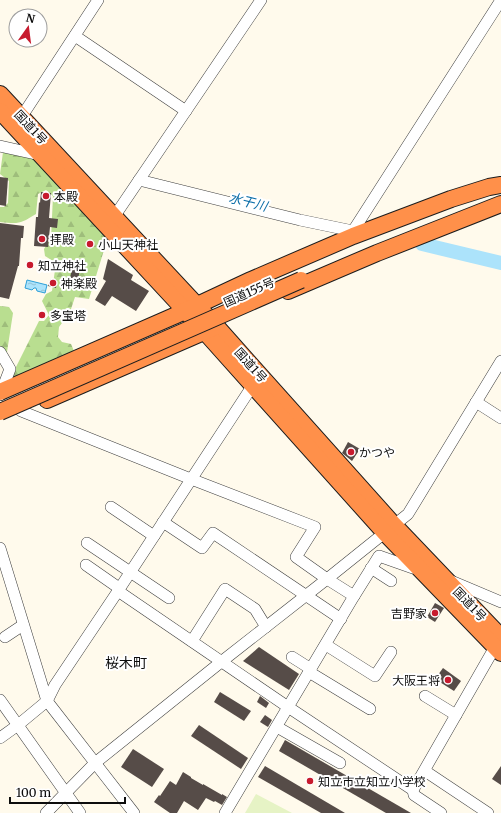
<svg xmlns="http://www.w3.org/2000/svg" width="501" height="813" font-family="Merriweather,'Noto Sans JP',serif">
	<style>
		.forest { fill: url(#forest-firs) }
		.pitch { fill: #e6f3c5 }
		.water { fill: url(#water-ripples); stroke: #2d9fd8 }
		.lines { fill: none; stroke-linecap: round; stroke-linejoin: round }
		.river { stroke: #ace3fb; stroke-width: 14 }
		.building { fill: #564c48 }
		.minor-casing { stroke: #3f3f3f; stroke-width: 12 }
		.highway-casing { stroke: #1d1d1d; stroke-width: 18 }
		.minor { stroke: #fff; stroke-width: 11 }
		.highway { stroke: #ff904a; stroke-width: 16 }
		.highway-bridge-casing { stroke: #1d1d1d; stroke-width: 18; stroke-linecap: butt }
		.highway-bridge { stroke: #ff904a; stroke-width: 16 }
		.poi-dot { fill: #c71a2e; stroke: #fff; stroke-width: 1.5 }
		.labels { text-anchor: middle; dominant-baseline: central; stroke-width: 4; stroke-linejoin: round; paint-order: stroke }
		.street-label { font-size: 12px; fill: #0c0c0c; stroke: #fff }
		.poi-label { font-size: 12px; fill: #0c0c0c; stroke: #fff; text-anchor: start }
		.water-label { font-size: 13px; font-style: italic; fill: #0c6ea8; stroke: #fff }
		.quarter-label { font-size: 14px; fill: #0c0c0c; stroke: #fff }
	</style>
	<defs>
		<pattern id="forest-firs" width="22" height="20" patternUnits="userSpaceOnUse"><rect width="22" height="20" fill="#b9de90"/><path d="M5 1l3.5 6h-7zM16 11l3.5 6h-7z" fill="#9ebd7b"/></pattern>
		<pattern id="water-ripples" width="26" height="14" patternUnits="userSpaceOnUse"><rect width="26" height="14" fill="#ace3fb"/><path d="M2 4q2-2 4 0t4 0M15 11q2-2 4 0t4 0" fill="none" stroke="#93c2d6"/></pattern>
	</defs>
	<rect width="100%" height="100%" fill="#fffaec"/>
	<g class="forest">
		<path d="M3 152 33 157 108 237 89 299 75 297 70 312 59 327 58 337 62 342 71 344 74 351 17 380 12 375 39 321H44L49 315 42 301 46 294 52 291 55 270 53 261 45 256 44 249 51 238 53 196 46 190 38 194 36 214C20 224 19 224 0 222V207H4L8 203 9 181 0 174Z"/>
		<path d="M0 306 9 307 13 313 7 352 4 354 0 349Z"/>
	</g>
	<path class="pitch" d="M256 794 292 813H245Z"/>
	<path class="water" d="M27 280 47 285 45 293 37 291 36 288H34L32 290 25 288Z"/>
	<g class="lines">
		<path class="river" d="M422 244 501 263"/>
	</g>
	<g class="building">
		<path d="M0 177 8 178 6 206 0 205Z"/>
		<path d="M41 192 51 193 49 218 58 219 57 228 50 227 48 247 34 246 36 217H38L39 202 40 203Z"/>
		<path d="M0 223 24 226 23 238H21L19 266H18L9 299 0 297Z"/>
		<path d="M108 259 133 275 131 280 149 291 136 311 112 296 105 306 95 300 106 281 103 279Z"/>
		<path d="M72 268 80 270 78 279 70 278Z"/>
		<path d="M51 279 57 280 56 288 48 286Z"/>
		<path d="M348 442 360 449 352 461 342 453Z"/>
		<path d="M435 603 444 608 435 622 427 617Z"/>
		<path d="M259 647 299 674 289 690 243 661Z"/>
		<path d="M443 668 461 681 454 691 435 679Z"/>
		<path d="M220 692 251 711 244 721 214 702Z"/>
		<path d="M260 696 269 703 266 708 257 702Z"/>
		<path d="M265 715 272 720 268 727 260 722Z"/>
		<path d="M199 725 248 758 241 769 191 736Z"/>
		<path d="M285 740 411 813H386L279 751Z"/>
		<path d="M133 749 164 769 152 787 121 767Z"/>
		<path d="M265 766 345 813H321L258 777Z"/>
		<path d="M501 766V785L492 779Z"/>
		<path d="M183 772 191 777V778L203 785V784L222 795V794L227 797 222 805 215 801 214 802 206 798 198 810 184 801 177 813H170L154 802 159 795 160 796 170 781 176 785Z"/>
	</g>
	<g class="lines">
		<g class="minor-casing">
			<g id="minor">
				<path d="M75 36 186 111"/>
				<path d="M26 110 98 0"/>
				<path d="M0 146 40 155"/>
				<path d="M139 180 300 220 353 231"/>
				<path d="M114 217 261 0"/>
				<path d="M353 236V231L501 0"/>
				<path d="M0 352 10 369 0 395"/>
				<path d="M476 402 501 418"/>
				<path d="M21 411 191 479 315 527 296 557 327 579 354 596 225 813"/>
				<path d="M111 507 154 536"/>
				<path d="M163 522 202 548 213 533 341 619"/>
				<path d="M87 543 169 598"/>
				<path d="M0 548 47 701 134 813"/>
				<path d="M86 565 119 588"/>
				<path d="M371 568 391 581"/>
				<path d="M449 580 501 602"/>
				<path d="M118 591 288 707 413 790 414 795 441 813"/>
				<path d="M354 596 379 556 413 568"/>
				<path d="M5 637 23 625"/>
				<path d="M192 641 225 589 255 609 266 627"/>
				<path d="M326 645 375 676 391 652"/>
				<path d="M292 657 311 669"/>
				<path d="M309 672 370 709"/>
				<path d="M425 696 456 715"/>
				<path d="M0 700 80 813"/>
				<path d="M277 727 340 763"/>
				<path d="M0 738 18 725 47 701 55 685 118 591 253 385"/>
				<path d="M425 771 488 813"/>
				<path d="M413 790 495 647"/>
				<path d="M46 813 95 763 221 662 327 579 408 514 501 361"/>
			</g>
		</g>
		<g class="highway-casing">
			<g id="highway">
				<path d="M0 94 217 327 394 525 501 637"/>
				<path d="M0 111 205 332 385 533 501 653"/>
				<path d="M288 291 377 253 501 204"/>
				<path d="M0 392 174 316 251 280 353 236 451 199 489 187 501 185"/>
				<path d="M47 400 213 328"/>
			</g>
		</g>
		<use href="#minor" class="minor"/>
		<use href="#highway" class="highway"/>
		<g class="highway-bridge-casing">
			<path id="highway-bridge" d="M0 412 301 280"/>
		</g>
		<use href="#highway-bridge" class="highway-bridge"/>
	</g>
	<g class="poi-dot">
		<circle cx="46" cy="196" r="4"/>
		<circle cx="42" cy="239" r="4"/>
		<circle cx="90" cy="244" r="4"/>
		<circle cx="30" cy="265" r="4"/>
		<circle cx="53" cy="283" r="4"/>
		<circle cx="42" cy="315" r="4"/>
		<circle cx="351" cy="452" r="4"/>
		<circle cx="435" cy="613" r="4"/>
		<circle cx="448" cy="680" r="4"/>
		<circle cx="310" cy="781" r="4"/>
	</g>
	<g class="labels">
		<g class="street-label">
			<text transform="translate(31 127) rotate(47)">国道1号</text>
			<text transform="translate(249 292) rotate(-24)">国道155号</text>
			<text transform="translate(251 365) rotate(48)">国道1号</text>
			<text transform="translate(470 604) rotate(46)">国道1号</text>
		</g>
		<g class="poi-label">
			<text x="54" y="196">本殿</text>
			<text x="50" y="239">拝殿</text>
			<text x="98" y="244">小山天神社</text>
			<text x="38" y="265">知立神社</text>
			<text x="61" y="283">神楽殿</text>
			<text x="50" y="315">多宝塔</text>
			<text x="359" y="452">かつや</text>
			<text x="427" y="613" text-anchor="end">吉野家</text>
			<text x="440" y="680" text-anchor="end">大阪王将</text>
			<text x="318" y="781">知立市立知立小学校</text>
		</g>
		<g class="water-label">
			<text transform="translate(248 202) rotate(14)">水干川</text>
		</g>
		<g class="quarter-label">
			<text x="126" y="663">桜木町</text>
		</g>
	</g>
	<g transform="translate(28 28) rotate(14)"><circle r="19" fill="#ffffff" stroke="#9e9e9e"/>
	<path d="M0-3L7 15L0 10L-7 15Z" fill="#c71a2e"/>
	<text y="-6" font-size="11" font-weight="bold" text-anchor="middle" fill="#0c0c0c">N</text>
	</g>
	<path d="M10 797v6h115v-6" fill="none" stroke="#0c0c0c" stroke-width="2"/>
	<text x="16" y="797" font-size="12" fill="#0c0c0c" stroke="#ffffff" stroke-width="3" paint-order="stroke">100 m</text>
</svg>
